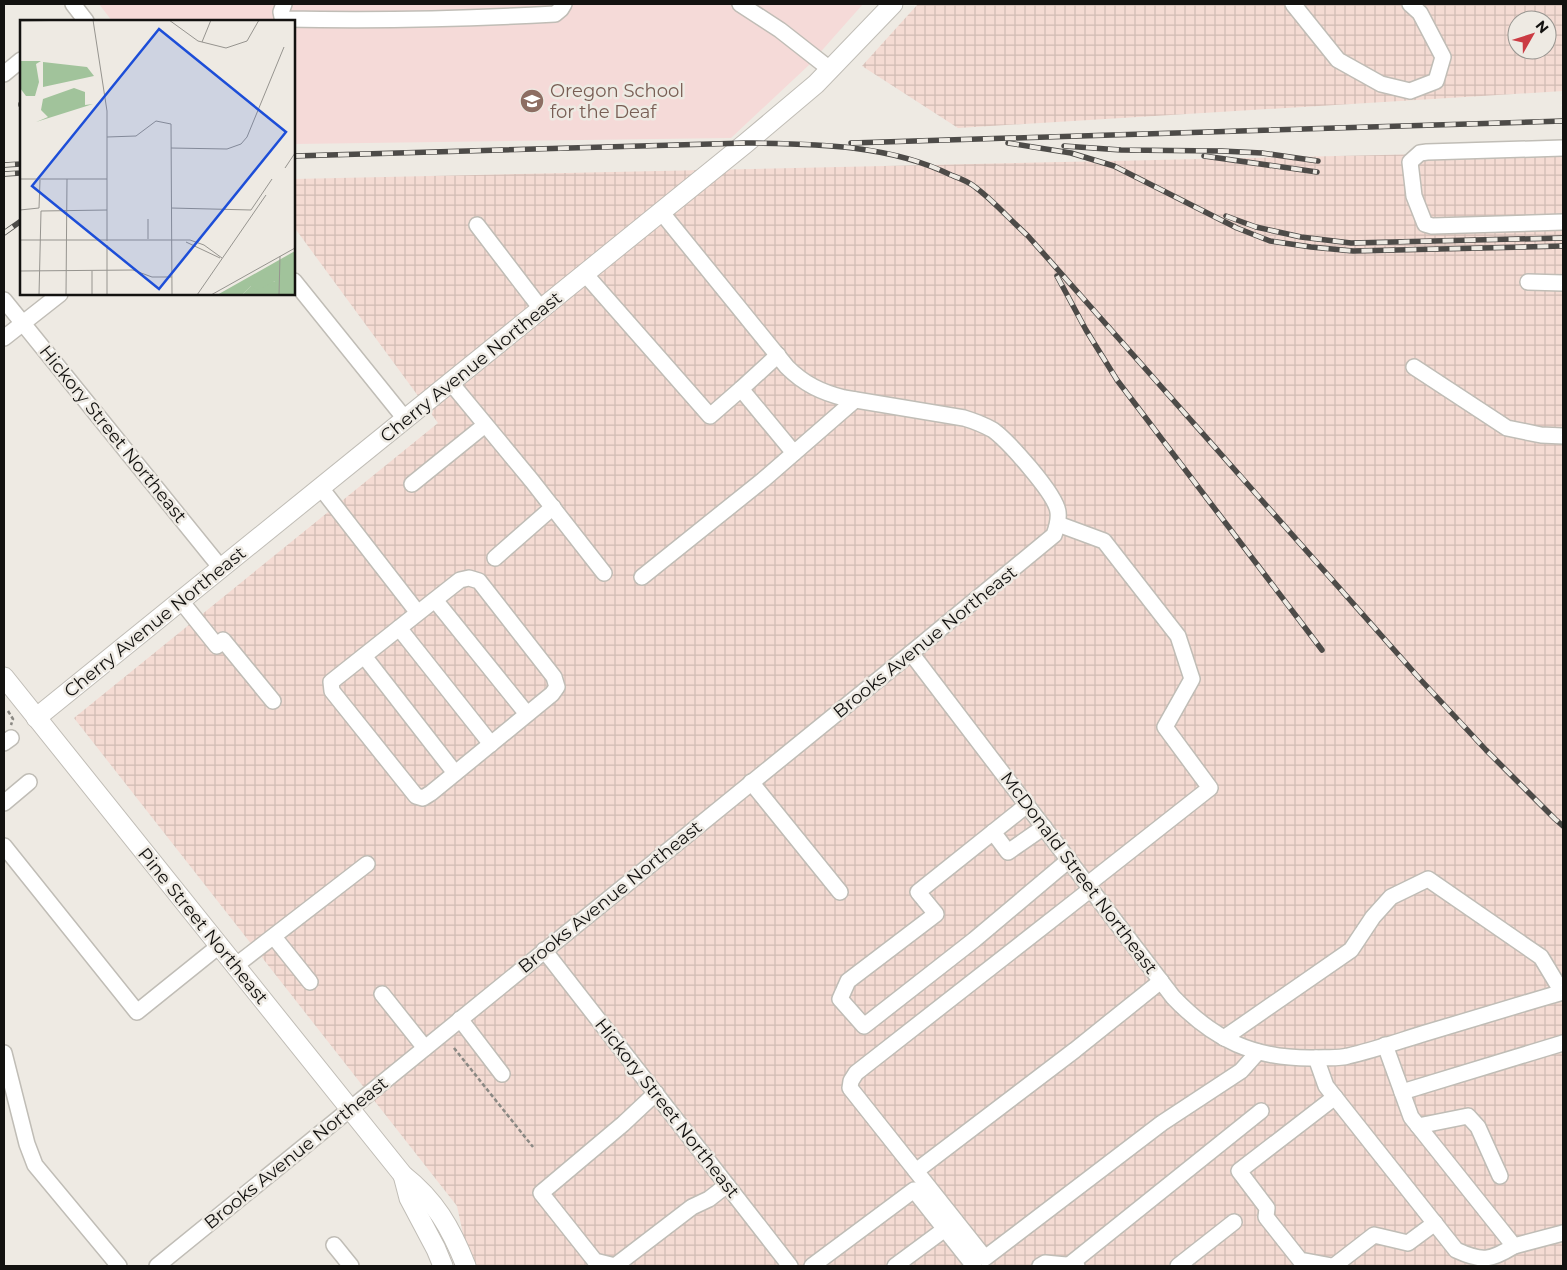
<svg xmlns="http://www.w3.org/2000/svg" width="1567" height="1270" font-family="Montserrat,sans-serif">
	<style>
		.industrial { fill: url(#industrial-grid); fill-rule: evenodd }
		.education { fill: #f5dad8 }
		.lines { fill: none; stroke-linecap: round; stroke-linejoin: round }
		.minor-casing { stroke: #c0bdb6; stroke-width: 18 }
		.major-casing { stroke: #c0bdb6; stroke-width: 21 }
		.path { stroke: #8a8883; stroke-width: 2.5; stroke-dasharray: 4 2.5; stroke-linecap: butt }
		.minor { stroke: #fff; stroke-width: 15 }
		.major { stroke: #fff; stroke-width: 19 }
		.rail-casing { stroke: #4d4b48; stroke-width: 5.5 }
		.rail { stroke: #eeeae3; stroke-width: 4; stroke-dasharray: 11; stroke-linecap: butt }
		.labels { text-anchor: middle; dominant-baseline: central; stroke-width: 5; stroke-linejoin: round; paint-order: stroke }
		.education-label { font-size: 18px; fill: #785e54; stroke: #eeeae3; text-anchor: start }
		.street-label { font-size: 18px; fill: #131210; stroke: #eeeae3 }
		.inset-road { fill: none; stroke: #96948f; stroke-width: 1 }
		.view { fill: #1d4ed8; fill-opacity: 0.15; stroke: #1d4ed8; stroke-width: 2.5 }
		.inset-edge { fill: none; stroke: #131210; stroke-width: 2.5 }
	</style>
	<defs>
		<pattern id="industrial-grid" width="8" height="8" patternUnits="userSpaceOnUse" patternTransform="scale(1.25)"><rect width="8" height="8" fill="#f4dbd3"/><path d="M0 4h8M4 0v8" fill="none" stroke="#d0bbb4"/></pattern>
	</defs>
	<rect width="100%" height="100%" fill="#eeeae3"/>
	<g class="industrial">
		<path d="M918 4H1563V91L958 128 862 66ZM1517 20H1547V50H1517Z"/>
		<path d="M1563 151V1266H470L457 1206 74 718 438 423 294 227V179Z"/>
	</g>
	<path class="education" d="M99 4H863L809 65 731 138 294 144V21H112Z"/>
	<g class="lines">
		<g class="minor-casing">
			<g id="minor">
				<path d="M73 4 86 21"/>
				<path d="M284 4 281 12 282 17 286 19C376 21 466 19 555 14L561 9 564 4"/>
				<path d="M740 4 780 30 831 70"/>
				<path d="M1293 4 1338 60 1381 84 1410 91 1436 81 1443 57 1420 13 1410 4"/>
				<path d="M4 74 21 60"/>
				<path d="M1563 148 1427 152 1420 153 1410 162 1414 196 1425 224 1432 226 1563 222"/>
				<path d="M477 225 542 310"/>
				<path d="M586 275 710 416 741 389 794 453"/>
				<path d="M294 281 406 420"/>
				<path d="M1528 282 1563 283"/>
				<path d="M4 300 221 568"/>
				<path d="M4 338 60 294"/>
				<path d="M1414 367 1507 428 1541 435 1563 436"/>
				<path d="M451 383 532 481 604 573"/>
				<path d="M741 389 778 355"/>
				<path d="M412 484 485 425"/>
				<path d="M321 488 418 613 460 580 469 578 479 581 554 677 557 687 552 694 431 793 423 798 416 796 332 691 331 682 418 613"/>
				<path d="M1058 524 1104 541 1178 636 1192 679 1165 727 1210 788 1088 884"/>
				<path d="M495 558 553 507"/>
				<path d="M642 577 763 480 855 400"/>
				<path d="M435 600 527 714"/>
				<path d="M181 601 217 646 223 640 273 701"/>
				<path d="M399 628 491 744"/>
				<path d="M911 653 1173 997C1214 1040 1254 1059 1314 1058 1325 1057 1338 1059 1348 1056 1375 1050 1402 1040 1429 1032 1473 1019 1518 1005 1563 992"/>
				<path d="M364 656 455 773"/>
				<path d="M4 743 11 738"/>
				<path d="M751 782 840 892"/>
				<path d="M4 803 29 782"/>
				<path d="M1027 805 918 892 936 914 848 981 840 999 864 1026 974 940 1069 860"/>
				<path d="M993 832 1008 852 1044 827"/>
				<path d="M4 846 137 1012 219 946"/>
				<path d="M1091 889 856 1073 851 1081 850 1088 985 1258 1162 1123 1241 1071 1258 1052"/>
				<path d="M274 937 310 982"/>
				<path d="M544 950 790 1266"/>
				<path d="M235 966 367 864"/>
				<path d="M382 994 425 1048"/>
				<path d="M460 1019 502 1074"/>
				<path d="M1224 1038 1351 950 1373 917 1391 897 1428 879 1541 957 1562 992"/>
				<path d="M1385 1045 1411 1117 1514 1246 1563 1233"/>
				<path d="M4 1053 27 1144 35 1165 119 1266"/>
				<path d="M1316 1058 1326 1086 1456 1250C1482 1262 1490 1261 1514 1246"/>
				<path d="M1402 1092 1563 1043"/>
				<path d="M656 1093 623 1124 541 1193 595 1261 615 1266 692 1207 709 1199 727 1185"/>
				<path d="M1418 1126 1468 1116 1478 1127 1500 1176"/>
				<path d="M916 1171 1075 1050 1161 981"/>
				<path d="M334 1245 351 1266"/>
				<path d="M1069 1265 1261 1111"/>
				<path d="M157 1266 911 653 1054 535C1057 527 1059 520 1058 512 1056 494 1008 441 993 430 984 425 974 421 964 418L844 398C821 392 804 384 787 367L662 213"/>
				<path d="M812 1266 914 1190 974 1266"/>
				<path d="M895 1266 945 1229"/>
				<path d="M1040 1266 1045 1263 1077 1266"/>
				<path d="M1178 1266 1234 1222"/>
				<path d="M1332 1266 1300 1260 1266 1217 1267 1208 1239 1171 1335 1097"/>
				<path d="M1334 1266 1374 1235 1408 1243 1435 1223"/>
			</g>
		</g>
		<g class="major-casing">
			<g id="major">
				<path d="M4 677 403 1175C435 1200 451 1228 466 1266"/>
				<path d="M36 718 746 143 816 84 893 4"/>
				<path d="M403 1175 409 1198 436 1249 443 1266"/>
			</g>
		</g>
		<g class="path">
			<path d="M8 711 13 719 11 725"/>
			<path d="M454 1048 533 1147"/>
		</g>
		<use href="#minor" class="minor"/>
		<use href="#major" class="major"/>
		<g class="rail-casing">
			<g id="rail">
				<path d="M21 104V105"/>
				<path d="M851 143 1563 121"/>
				<path d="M1008 143 1071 153 1114 166 1237 228 1270 241 1311 247 1353 251 1563 246"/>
				<path d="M1064 146 1121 150 1222 151 1262 153 1318 161"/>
				<path d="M294 156 746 143C815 144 888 144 951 175 959 178 968 181 975 187 994 201 1010 220 1028 236L1419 678 1486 750 1555 819 1563 826"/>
				<path d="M1204 156 1317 172"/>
				<path d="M4 165 21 164"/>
				<path d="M4 174 21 173"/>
				<path d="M1226 216 1256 227 1301 237 1351 243 1563 238"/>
				<path d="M4 233 21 221"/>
				<path d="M1057 276 1086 330 1117 380 1322 650"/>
			</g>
		</g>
		<use href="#rail" class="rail"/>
	</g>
	<defs>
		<g id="school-disc" transform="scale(1.25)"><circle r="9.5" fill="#8d6e63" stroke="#eeeae3"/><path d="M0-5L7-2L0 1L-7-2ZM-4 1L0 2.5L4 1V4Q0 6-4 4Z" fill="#fff"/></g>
	</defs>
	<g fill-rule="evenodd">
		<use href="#school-disc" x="532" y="101"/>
	</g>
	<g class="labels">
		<g class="education-label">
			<text x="550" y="91">Oregon School<tspan x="550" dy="21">for the Deaf</tspan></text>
		</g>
		<g class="street-label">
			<text transform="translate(471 367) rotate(-39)">Cherry Avenue Northeast</text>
			<text transform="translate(113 434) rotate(51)">Hickory Street Northeast</text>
			<text transform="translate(155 622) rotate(-39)">Cherry Avenue Northeast</text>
			<text transform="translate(925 642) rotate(-39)">Brooks Avenue Northeast</text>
			<text transform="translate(1079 873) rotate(53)">McDonald Street Northeast</text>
			<text transform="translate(610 897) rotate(-39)">Brooks Avenue Northeast</text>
			<text transform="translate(203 926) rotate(51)">Pine Street Northeast</text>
			<text transform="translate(667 1108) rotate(52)">Hickory Street Northeast</text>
			<text transform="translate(296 1153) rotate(-39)">Brooks Avenue Northeast</text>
		</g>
	</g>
	<g transform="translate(20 20)">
		<rect width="275" height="275" fill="#eeeae3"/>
		<path d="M0 41H21L16 44 19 62 15 76H6L0 68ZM54 68 65 72V85L73 84 16 102 28 97 21 90 23 79Z" fill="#a1c39b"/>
		<path d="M23 42 67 47 74 56 23 67ZM256 261V275H222L231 266Z" fill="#a1c39b"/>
		<path d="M275 231V275H256L255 261 238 270 231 266 222 275H197Z" fill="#a1c39b"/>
		<path class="inset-road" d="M73 0 87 91V221M149 0 178 21 206 28 227 21 239 0M0 1 60 0M182 22 191 0M87 117 116 116 136 101 151 104 152 275M151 128 207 129 221 124 227 117 264 27M265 148 275 133M0 159H87M151 188 231 190 252 159M0 190 19 188 20 160M128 219V199M0 220H170L184 225 202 238M166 222 200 238M0 251 113 250 132 257H152M19 275 21 191 87 190M46 275 47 159M72 275V251M87 275V225M177 275 246 175M191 275 275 228M259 275 260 236"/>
		<path class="view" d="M139 9 266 112 139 269 12 166Z"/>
		<rect width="275" height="275" class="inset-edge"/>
	</g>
	<rect width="1567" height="1270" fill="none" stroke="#131210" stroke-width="10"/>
	<g transform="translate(1532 35) rotate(51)"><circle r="24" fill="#eeeae3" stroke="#96948f"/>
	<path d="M0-4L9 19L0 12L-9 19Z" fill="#cb3b43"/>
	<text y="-8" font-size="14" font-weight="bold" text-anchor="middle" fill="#131210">N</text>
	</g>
</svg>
